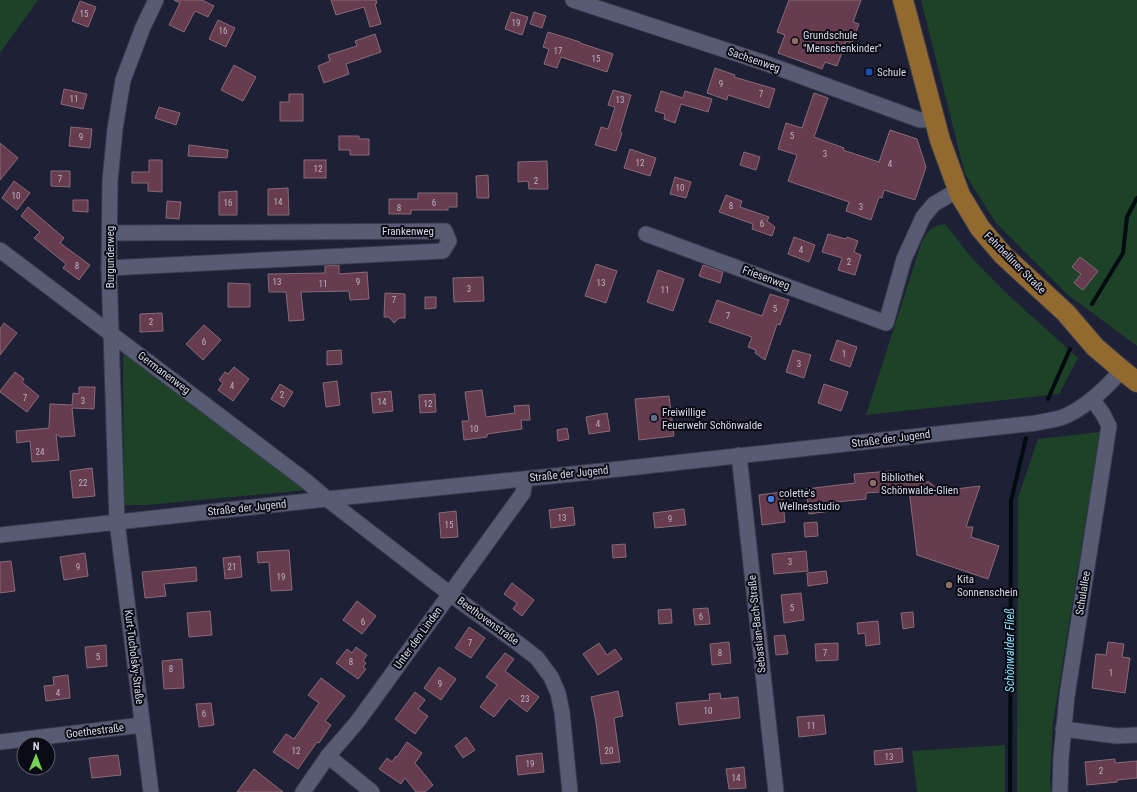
<svg xmlns="http://www.w3.org/2000/svg" width="1137" height="792" font-family="'Roboto Condensed',sans-serif">
	<style>
		.green { fill: #1e4227 }
		.lines { fill: none; stroke-linecap: round; stroke-linejoin: round }
		.stream { stroke: #000c10; stroke-width: 4 }
		.building { fill: #663c4e; stroke: #886b77 }
		.minor-casing { stroke: #393b4c; stroke-width: 17 }
		.major-casing { stroke: #393b4c; stroke-width: 22 }
		.minor { stroke: #575b74; stroke-width: 15 }
		.major { stroke: #926a30; stroke-width: 20 }
		.education-dot { fill: #8d6e63; stroke: #0a0b14; stroke-width: 1.5 }
		.transit-dot { fill: #1a4fb4; stroke: #0a0b14; stroke-width: 1.5 }
		.service-dot { fill: #5c6f8a; stroke: #0a0b14; stroke-width: 1.5 }
		.shop-dot { fill: #3f7fe0; stroke: #0a0b14; stroke-width: 1.5 }
		.labels { text-anchor: middle; dominant-baseline: central; stroke-width: 4; stroke-linejoin: round; paint-order: stroke }
		.number-label { font-size: 9px; fill: #b9b1c0 }
		.poi-label { font-size: 11px; fill: #d5d8e6; stroke: #0a0b14; text-anchor: start }
		.street-label { font-size: 11px; fill: #d5d8e6; stroke: #0a0b14 }
		.water-label { font-size: 12px; font-style: italic; fill: #86e4fa; stroke: #0a0b14 }
	</style>
	<rect width="100%" height="100%" fill="#1e2035"/>
	<g class="green">
		<path d="M0 0H38L0 53Z"/>
		<path d="M921 0H1137V346L1068 295 996 223 965 174Z"/>
		<path d="M945 224 971 257 1005 292 1078 358 1059 394 866 415 920 247C927 232 928 227 945 224Z"/>
		<path d="M123 346 307 490 147 505H124Z"/>
		<path d="M1100 432 1053 723 1050 778 1051 792H1017L1018 498 1038 439Z"/>
		<path d="M1005 745V792H917L912 751Z"/>
	</g>
	<g class="lines">
		<g class="stream">
			<path d="M1092 304 1123 253 1127 217 1137 198"/>
			<path d="M1048 399 1070 349"/>
			<path d="M1010 792 1011 501 1026 438"/>
		</g>
	</g>
	<g class="building">
		<path d="M174 0H202L214 6 208 17 195 11 184 32 169 25 180 3Z"/>
		<path d="M331 0H376L377 3 375 4 381 24 370 27 364 7 336 15Z"/>
		<path d="M789 0H861L853 22 859 24 852 43 846 41 837 66 825 62 822 69 778 53 785 35 777 32Z"/>
		<path d="M80 1 96 7 88 27 72 21Z"/>
		<path d="M511 12 528 17 522 35 505 29Z"/>
		<path d="M534 12 546 16 542 28 530 24Z"/>
		<path d="M218 20 235 28 226 47 209 39Z"/>
		<path d="M548 32 580 42V43L613 54 607 72 561 57 557 68 544 64 549 49 543 47Z"/>
		<path d="M375 34 381 52 346 64 349 74 324 83 318 66 330 61 328 55 357 46 355 41Z"/>
		<path d="M234 65 256 77 243 101 221 90Z"/>
		<path d="M715 68 735 75 734 77 775 89 769 108 728 95 727 100 707 93Z"/>
		<path d="M64 89 87 94 83 109 61 104Z"/>
		<path d="M613 90 631 95 620 132 622 133 616 151 595 145 601 127 608 129 615 107 608 105Z"/>
		<path d="M661 91 683 98 685 91 712 99 708 112 681 104 675 123 664 119 665 114 655 111Z"/>
		<path d="M814 93 828 98 814 137 844 148 843 150 879 162 890 130 917 139 926 167 915 200 884 190 882 198 879 197 871 220 846 211 849 202 788 181 797 155 778 149 786 123 802 128Z"/>
		<path d="M289 94H303V121H280V102H289Z"/>
		<path d="M159 107 180 113 176 125 155 118Z"/>
		<path d="M71 127 92 129 90 148 69 146Z"/>
		<path d="M339 136H359V139H369V155H350V150H339Z"/>
		<path d="M0 143 18 158 0 180Z"/>
		<path d="M189 145 228 150 227 158 188 156Z"/>
		<path d="M630 149 656 158 650 176 624 168Z"/>
		<path d="M744 152 760 157 756 170 740 165Z"/>
		<path d="M149 160H162V192L148 191V183H132V172H149Z"/>
		<rect x="304" y="160" width="22" height="18"/>
		<path d="M547 161 548 189H529L528 181 518 182V162Z"/>
		<path d="M51 171H70V187L51 186Z"/>
		<path d="M488 175 489 198H477L476 176Z"/>
		<path d="M675 177 691 182 686 198 670 194Z"/>
		<path d="M14 181 30 193 17 210 2 198Z"/>
		<path d="M288 188 289 215H268V189Z"/>
		<path d="M237 191V215H219V192Z"/>
		<path d="M418 193H457V207H448V210H411V214H389V199H418Z"/>
		<path d="M726 195 742 201 740 207 769 217 767 221 775 227 772 236 752 229 753 224 719 212Z"/>
		<path d="M73 200H88V212L73 211Z"/>
		<path d="M167 201 181 202 179 219 166 218Z"/>
		<path d="M28 207 64 238 60 243 90 265 79 280 63 268 66 264 34 238 40 232 21 216Z"/>
		<path d="M828 234 846 239 847 237 858 241 854 252 861 255 855 275 838 270 842 258 822 252Z"/>
		<path d="M794 237 815 245 809 262 788 254Z"/>
		<path d="M1080 257 1098 271 1083 290 1074 283 1081 274 1072 267Z"/>
		<path d="M596 264 617 271 606 303 585 296Z"/>
		<path d="M339 265V274L367 272 369 299 350 300 349 291 301 292 304 320 289 321 286 292H269L268 274 325 273V266Z"/>
		<path d="M703 265 723 272 720 283 699 276Z"/>
		<path d="M658 270 684 279 673 311 647 302Z"/>
		<path d="M483 277 484 301 454 302 453 278Z"/>
		<path d="M228 283 250 284V307H228Z"/>
		<path d="M385 293 405 294V318H399L394 323 389 317H384Z"/>
		<path d="M770 294 789 300 780 325 777 324 765 360 755 353 756 350 748 347 752 337 709 322 717 300 762 316Z"/>
		<path d="M425 297H436V308L425 309Z"/>
		<path d="M162 313 163 331 140 332V314Z"/>
		<path d="M4 323 17 333 0 355V329Z"/>
		<path d="M204 325 221 340 203 360 186 344Z"/>
		<path d="M837 340 857 347 850 367 830 360Z"/>
		<path d="M341 350 342 364 327 365V351Z"/>
		<path d="M793 350 811 355 804 378 786 372Z"/>
		<path d="M234 367 249 379 233 401 218 390 223 383 219 380 225 372 228 374Z"/>
		<path d="M15 372 24 379 22 382 39 396 27 412 0 392V391Z"/>
		<path d="M337 381 340 405 326 407 323 383Z"/>
		<path d="M280 384 293 392 284 407 271 399Z"/>
		<path d="M824 384 848 392 841 411 818 403Z"/>
		<path d="M79 387H95L94 409 72 408 75 436 60 437 56 434 59 460 32 462 30 441 17 443 16 431 49 428 50 404 72 405 73 393 79 394Z"/>
		<path d="M482 390 486 417 515 413 514 406 529 405 530 420H521L522 429 487 434V437L464 440 462 421H469L465 392Z"/>
		<path d="M391 391 393 411 373 413 371 393Z"/>
		<path d="M435 394 436 412 420 413 419 395Z"/>
		<path d="M669 396 674 436 639 440 635 399Z"/>
		<path d="M607 413 610 431 589 434 586 417Z"/>
		<path d="M567 428 569 439 558 441 557 430Z"/>
		<path d="M92 468 95 496 73 498 70 471Z"/>
		<path d="M891 471 892 480 929 482 940 491 980 486 966 527H973L971 537 999 546 988 579 917 555 909 490 866 493V499L837 502 838 510 809 514 806 489 855 483 854 474Z"/>
		<path d="M782 492 785 522 762 525 759 495Z"/>
		<path d="M573 507 575 525 551 528 549 510Z"/>
		<path d="M684 509 686 525 655 528 653 513Z"/>
		<path d="M456 511 458 537 441 538 439 513Z"/>
		<path d="M817 522 818 536 805 537 804 523Z"/>
		<path d="M625 544 626 557 613 558 612 545Z"/>
		<path d="M289 550 292 590 271 591 269 562 258 563 257 552Z"/>
		<path d="M806 551 808 571 774 574 772 554Z"/>
		<path d="M85 553 88 576 64 580 60 557Z"/>
		<path d="M240 556 242 577 225 579 223 558Z"/>
		<path d="M11 561 15 591 0 593V562Z"/>
		<path d="M196 567 197 581 164 584 166 596 145 598 142 572Z"/>
		<path d="M826 571 828 583 808 586 807 573Z"/>
		<path d="M512 583 534 600 522 616 513 609 517 603 504 594Z"/>
		<path d="M801 593 804 620 784 623 781 595Z"/>
		<path d="M357 601 376 616 362 634 343 620Z"/>
		<path d="M708 608 710 624 695 625 693 609Z"/>
		<path d="M671 609 672 623 659 624 658 610Z"/>
		<path d="M210 611 212 635 189 637 187 613Z"/>
		<path d="M913 612 914 627 903 629 901 613Z"/>
		<path d="M878 621 880 644 866 646 865 633 858 634 857 623Z"/>
		<path d="M469 627 485 638 471 658 455 648Z"/>
		<path d="M785 635 788 654 776 655 774 636Z"/>
		<path d="M729 642 731 663 712 665 710 644Z"/>
		<path d="M1108 642 1124 644 1122 657 1130 658 1125 693 1092 688 1096 654 1106 655Z"/>
		<path d="M599 643 607 655 615 649 622 659 598 675 583 654Z"/>
		<path d="M838 643V660L816 661 815 644Z"/>
		<path d="M106 645 107 666 87 668 85 647Z"/>
		<path d="M356 647 367 655 363 661 366 663 363 667 366 669 358 679 336 663 347 649 352 653Z"/>
		<path d="M505 653 514 659 505 671 539 697 527 712 509 698 494 717 480 707 497 685 486 677Z"/>
		<path d="M182 659 184 688 164 689 162 661Z"/>
		<path d="M439 667 456 679 441 700 424 688Z"/>
		<path d="M68 675 70 698 46 701 44 686 54 685 53 677Z"/>
		<path d="M321 678 345 696 325 721 331 725 319 743 317 742 298 769 273 752 286 734 294 739 319 703 308 695Z"/>
		<path d="M618 691 623 716 614 718 620 762 601 764 596 722 591 697Z"/>
		<path d="M415 692 425 700 418 709 428 716 415 734 395 719Z"/>
		<path d="M720 693 721 699 738 697 740 718 679 725 676 703 710 700 709 694Z"/>
		<path d="M211 703 214 725 199 727 196 704Z"/>
		<path d="M824 715 826 734 799 737 797 717Z"/>
		<path d="M466 737 475 750 463 758 455 746Z"/>
		<path d="M407 742 422 753 415 763 433 785 425 792H416L405 778 401 784 379 769 387 758 392 762 396 756 397 757Z"/>
		<path d="M902 748 903 762 875 765 874 751Z"/>
		<path d="M542 753 544 772 518 775 516 756Z"/>
		<path d="M118 755 121 775 92 778 89 758Z"/>
		<path d="M1115 759V763L1137 761V778L1117 780V782L1087 785 1085 762Z"/>
		<path d="M744 767 746 788 729 789 726 769Z"/>
		<path d="M254 769 283 792H237Z"/>
	</g>
	<g class="lines">
		<g class="minor-casing">
			<g id="minor">
				<path d="M573 0 762 62 920 120 934 119"/>
				<path d="M646 234 886 323 904 259 923 217 934 204 958 190"/>
				<path d="M0 250 306 481 327 499 450 594 519 644 537 658 551 677 558 693 562 712 570 792"/>
				<path d="M109 268 443 251 449 241 445 231 110 233"/>
				<path d="M739 455 776 792"/>
				<path d="M0 535 327 499 592 472 1036 423C1045 421 1055 420 1063 417 1086 408 1106 388 1122 370"/>
				<path d="M1063 729 1117 736 1137 735"/>
				<path d="M0 742 142 725"/>
				<path d="M328 756 372 792"/>
				<path d="M151 792 117 522 109 268 110 181 115 129 123 80 143 27 156 0"/>
				<path d="M303 792 328 756 358 721 523 493 525 479"/>
				<path d="M1060 792 1061 758 1067 696 1109 426 1103 414 1092 399"/>
			</g>
		</g>
		<g class="major-casing">
			<path id="major" d="M903 0 940 140 960 195 980 228 1003 255 1066 313 1095 347 1122 370 1137 382"/>
		</g>
		<use href="#minor" class="minor"/>
		<use href="#major" class="major"/>
	</g>
	<g class="education-dot">
		<circle cx="795" cy="41" r="4"/>
		<circle cx="873" cy="483" r="4"/>
		<circle cx="949" cy="585" r="4"/>
	</g>
	<rect class="transit-dot" x="865" y="68" width="8" height="8" rx="2"/>
	<circle class="service-dot" cx="654" cy="418" r="4"/>
	<circle class="shop-dot" cx="771" cy="499" r="4"/>
	<g class="labels">
		<g class="number-label">
			<text x="84" y="14">15</text>
			<text x="516" y="23">19</text>
			<text x="223" y="31">16</text>
			<text x="558" y="51">17</text>
			<text x="596" y="59">15</text>
			<text x="721" y="84">9</text>
			<text x="761" y="94">7</text>
			<text x="74" y="99">11</text>
			<text x="620" y="100">13</text>
			<text x="792" y="136">5</text>
			<text x="81" y="137">9</text>
			<text x="825" y="154">3</text>
			<text x="640" y="163">12</text>
			<text x="890" y="164">4</text>
			<text x="318" y="169">12</text>
			<text x="60" y="179">7</text>
			<text x="536" y="181">2</text>
			<text x="680" y="188">10</text>
			<text x="16" y="196">10</text>
			<text x="278" y="202">14</text>
			<text x="228" y="203">16</text>
			<text x="434" y="203">6</text>
			<text x="731" y="206">8</text>
			<text x="861" y="207">3</text>
			<text x="399" y="208">8</text>
			<text x="762" y="224">6</text>
			<text x="801" y="250">4</text>
			<text x="849" y="262">2</text>
			<text x="77" y="266">8</text>
			<text x="277" y="282">13</text>
			<text x="358" y="282">9</text>
			<text x="601" y="283">13</text>
			<text x="323" y="284">11</text>
			<text x="469" y="289">3</text>
			<text x="665" y="290">11</text>
			<text x="394" y="300">7</text>
			<text x="775" y="309">5</text>
			<text x="728" y="316">7</text>
			<text x="151" y="322">2</text>
			<text x="204" y="342">6</text>
			<text x="844" y="354">1</text>
			<text x="799" y="364">3</text>
			<text x="232" y="386">4</text>
			<text x="282" y="395">2</text>
			<text x="25" y="398">7</text>
			<text x="83" y="401">3</text>
			<text x="382" y="402">14</text>
			<text x="428" y="404">12</text>
			<text x="598" y="424">4</text>
			<text x="474" y="429">10</text>
			<text x="40" y="452">24</text>
			<text x="83" y="483">22</text>
			<text x="562" y="518">13</text>
			<text x="670" y="519">9</text>
			<text x="449" y="525">15</text>
			<text x="790" y="562">3</text>
			<text x="78" y="567">9</text>
			<text x="232" y="567">21</text>
			<text x="281" y="577">19</text>
			<text x="792" y="608">5</text>
			<text x="701" y="617">6</text>
			<text x="363" y="622">6</text>
			<text x="470" y="643">7</text>
			<text x="720" y="653">8</text>
			<text x="825" y="653">7</text>
			<text x="98" y="657">5</text>
			<text x="351" y="662">8</text>
			<text x="171" y="669">8</text>
			<text x="1111" y="673">1</text>
			<text x="440" y="684">9</text>
			<text x="58" y="693">4</text>
			<text x="525" y="699">23</text>
			<text x="708" y="711">10</text>
			<text x="204" y="714">6</text>
			<text x="811" y="726">11</text>
			<text x="296" y="751">12</text>
			<text x="609" y="751">20</text>
			<text x="889" y="757">13</text>
			<text x="530" y="764">19</text>
			<text x="1101" y="771">2</text>
			<text x="736" y="778">14</text>
		</g>
		<g class="poi-label">
			<text x="803" y="35">Grundschule<tspan x="803" dy="13">"Menschenkinder"</tspan></text>
			<text x="877" y="72">Schule</text>
			<text x="662" y="412">Freiwillige<tspan x="662" dy="13">Feuerwehr Schönwalde</tspan></text>
			<text x="881" y="477">Bibliothek<tspan x="881" dy="13">Schönwalde-Glien</tspan></text>
			<text x="779" y="493">colette's<tspan x="779" dy="13">Wellnesstudio</tspan></text>
			<text x="957" y="579">Kita<tspan x="957" dy="13">Sonnenschein</tspan></text>
		</g>
		<g class="street-label">
			<text transform="translate(754 60) rotate(19)">Sachsenweg</text>
			<text x="408" y="231">Frankenweg</text>
			<text transform="translate(110 257) rotate(-90)">Burgunderweg</text>
			<text transform="translate(1015 263) rotate(45)">Fehrbelliner Straße</text>
			<text transform="translate(766 278) rotate(20)">Friesenweg</text>
			<text transform="translate(164 373) rotate(37)">Germanenweg</text>
			<text transform="translate(891 439) rotate(-7)">Straße der Jugend</text>
			<text transform="translate(569 474) rotate(-6)">Straße der Jugend</text>
			<text transform="translate(247 508) rotate(-6)">Straße der Jugend</text>
			<text transform="translate(1083 593) rotate(-81)">Schulallee</text>
			<text transform="translate(488 621) rotate(36)">Beethovenstraße</text>
			<text transform="translate(757 624) rotate(-96)">Sebastian-Bach-Straße</text>
			<text transform="translate(418 638) rotate(-54)">Unter den Linden</text>
			<text transform="translate(134 657) rotate(83)">Kurt-Tucholsky-Straße</text>
			<text transform="translate(95 731) rotate(-7)">Goethestraße</text>
		</g>
		<g class="water-label">
			<text transform="translate(1010 650) rotate(-90)">Schönwalder Fließ</text>
		</g>
	</g>
	<g transform="translate(36 756) rotate(1)"><circle r="19" fill="#0a0b14" stroke="#5b5d68"/>
	<path d="M0-3L7 15L0 10L-7 15Z" fill="#76d25a"/>
	<text y="-6" font-size="11" font-weight="bold" text-anchor="middle" fill="#d5d8e6">N</text>
	</g>
</svg>
